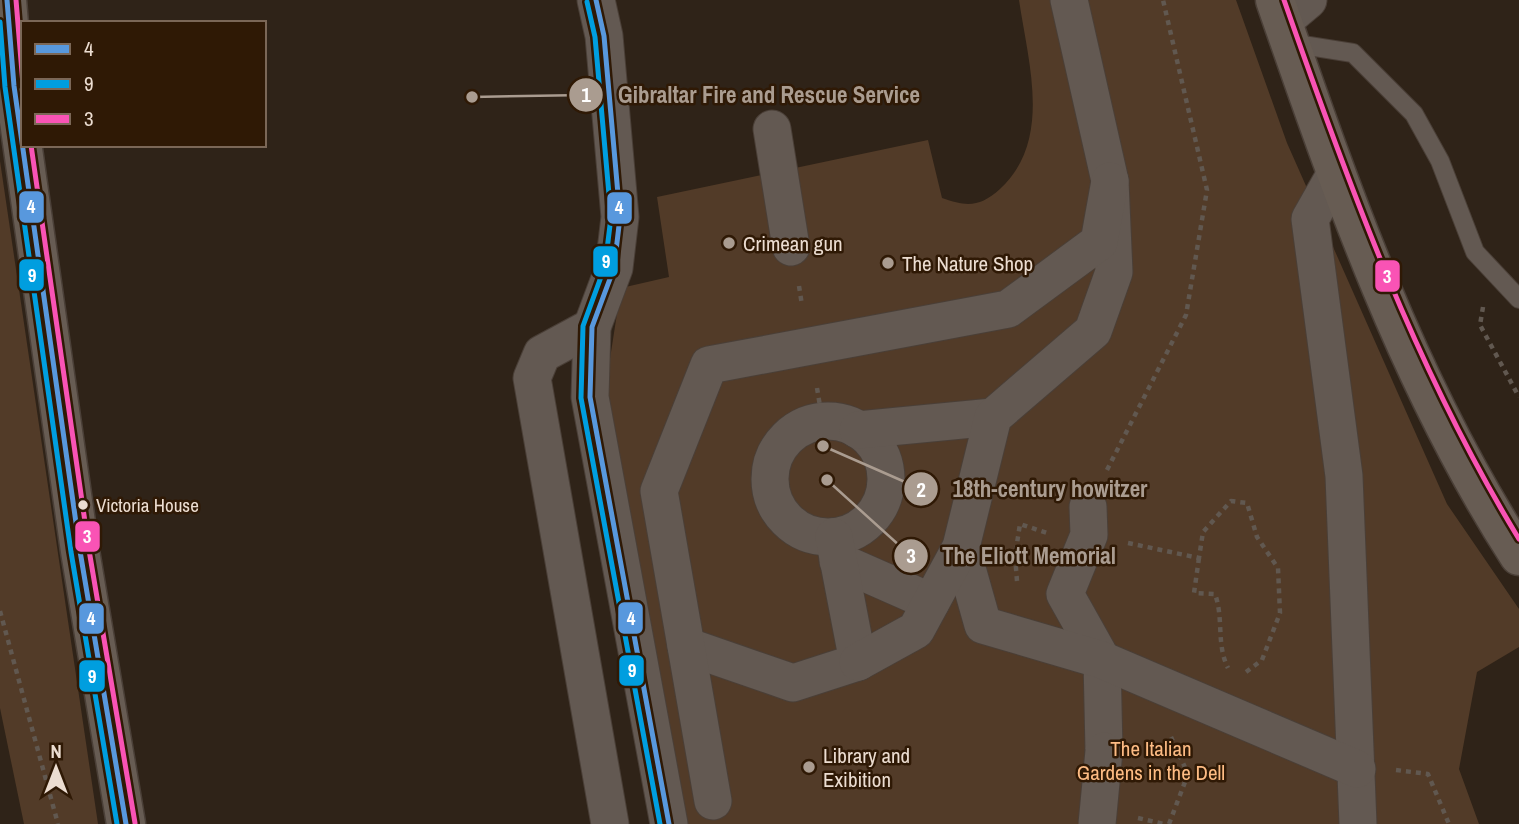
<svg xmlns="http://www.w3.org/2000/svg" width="1519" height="824" font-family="'Archivo Narrow',sans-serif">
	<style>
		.green { fill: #523b28 }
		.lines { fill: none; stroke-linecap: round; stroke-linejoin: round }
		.lane-casing { stroke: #4a3f37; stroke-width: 20 }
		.street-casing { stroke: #4a3f37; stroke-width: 39 }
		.secondary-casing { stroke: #4a3f37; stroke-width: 41 }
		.path { stroke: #615850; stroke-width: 4.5; stroke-dasharray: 5 5; stroke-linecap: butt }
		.lane { stroke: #635952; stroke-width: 18 }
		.street { stroke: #635952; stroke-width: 37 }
		.secondary { stroke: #675c53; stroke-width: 38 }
		.street-bridge-casing { stroke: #4a3f37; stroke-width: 39; stroke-linecap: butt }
		.street-bridge { stroke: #635952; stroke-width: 37 }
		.bus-1-casing { stroke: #2f1905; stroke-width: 10 }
		.bus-2-casing { stroke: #2f1905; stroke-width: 10 }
		.bus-3-casing { stroke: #2f1905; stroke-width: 10 }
		.bus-1 { stroke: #5898dd; stroke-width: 5 }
		.bus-2 { stroke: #009edf; stroke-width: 5 }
		.bus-3 { stroke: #f953b5; stroke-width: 5 }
		.poi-dot { fill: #aa9c90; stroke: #2f1905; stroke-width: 2.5 }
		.bus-dot { fill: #ecddd1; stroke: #2f1905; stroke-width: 2.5 }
		.labels { text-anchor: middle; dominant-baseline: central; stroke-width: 5; stroke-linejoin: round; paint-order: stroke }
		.bus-label { font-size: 19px; fill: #ecddd1; stroke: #2f1905; text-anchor: start }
		.poi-label { font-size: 21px; fill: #ecddd1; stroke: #2f1905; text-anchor: start }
		.park-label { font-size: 21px; fill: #febc84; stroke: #2f1905 }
		.leader { fill: none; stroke: #aa9c90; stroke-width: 2.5 }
		.callout-dot { fill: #aa9c90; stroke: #2f1905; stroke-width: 2.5 }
		.mark-label { font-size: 21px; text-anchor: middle; font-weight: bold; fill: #fff }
		.callout-label { font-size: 23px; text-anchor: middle; font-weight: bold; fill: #aa9c90; stroke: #2f1905; stroke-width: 5; stroke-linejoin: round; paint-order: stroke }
		.line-badge { stroke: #2f1905; stroke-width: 2.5 }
		.badge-label { font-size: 19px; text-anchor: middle; font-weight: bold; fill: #fff }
	</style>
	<rect width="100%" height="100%" fill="#2f2318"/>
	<g class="green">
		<path d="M1019 0H1236L1287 143 1447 504 1519 609V647L1477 672 1459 769 1479 824H684L604 397 621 288 669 277 657 197 928 140 942 198C967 207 980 207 1000 189 1053 140 1028 62 1019 0Z"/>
		<path d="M0 161 98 824H24L0 708Z"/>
	</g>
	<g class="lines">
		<g class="lane-casing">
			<path id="lane" d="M1290 43 1353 53 1414 114 1440 161 1475 252 1519 299"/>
		</g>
		<g class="street-casing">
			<g id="street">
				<path d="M596 0 604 36 620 217 614 268 592 327 590 397 669 824"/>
				<path d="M1283 21 1308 0"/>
				<path d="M772 129 791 247"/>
				<path d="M1335 175 1310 219 1344 476 1358 824"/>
				<path d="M592 327 542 354 532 378 610 824"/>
				<circle cx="828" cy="479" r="58"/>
				<path d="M858 430 993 417"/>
				<path d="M1088 507 1089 535 1065 594 1102 660 1104 751"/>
				<path d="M961 547 983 625 1102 660 1357 769"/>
				<path d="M838 561 931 602"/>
				<path d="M686 646 793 683 858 662 834 537"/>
				<path d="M858 662 916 630 961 547 993 417 1093 331 1114 272 1110 181 1069 0"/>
				<path d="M713 801 659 491 709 365 1008 309 1099 242 1110 181"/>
			</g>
		</g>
		<g class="secondary-casing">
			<g id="secondary">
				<path d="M7 0 14 86 80 551 126 824"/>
				<path d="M1275 0C1342 193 1408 384 1519 556"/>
			</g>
		</g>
		<g class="path">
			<path d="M799 286 802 305"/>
			<path d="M1483 307 1480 325 1519 397"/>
			<path d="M817 388 820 406"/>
			<path d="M1107 470 1186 315 1207 190 1163 0"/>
			<path d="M1128 543 1199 558 1203 532 1231 501 1247 503 1257 537 1278 568 1280 613 1262 660 1242 675"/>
			<path d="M1199 558 1194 593 1215 594C1224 619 1216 644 1228 668"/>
			<path d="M1017 581 1015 556 1020 524 1047 533"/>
			<path d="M0 611 58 824"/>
			<path d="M1396 770 1428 774 1449 824"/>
			<path d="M1138 818 1164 824"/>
			<path d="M1169 824 1188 774 1171 737"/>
		</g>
		<use href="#lane" class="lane"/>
		<use href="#street" class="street"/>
		<use href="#secondary" class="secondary"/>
		<g class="street-bridge-casing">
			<path id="street-bridge" d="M1097 824 1104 751"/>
		</g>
		<use href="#street-bridge" class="street-bridge"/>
		<g class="bus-1-casing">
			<g id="bus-1">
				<path d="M7 0 14 86 80 551 126 824"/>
				<path d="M596 0 604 36 620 217 614 268 592 327 590 397 669 824"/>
			</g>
		</g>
		<g class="bus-2-casing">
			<g id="bus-2">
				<path d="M587 2 595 37 611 217 605 266 583 326 581 398 660 824"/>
				<path d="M0 22 5 87 71 552 117 824"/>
			</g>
		</g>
		<g class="bus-3-casing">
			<g id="bus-3">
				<path d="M16 0 23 85"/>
				<path d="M1284 0C1349 186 1416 370 1519 539"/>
				<path d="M31 145 89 550 135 823"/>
			</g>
		</g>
		<use href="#bus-1" class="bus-1"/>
		<use href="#bus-2" class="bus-2"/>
		<use href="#bus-3" class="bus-3"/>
	</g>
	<g class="poi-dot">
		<circle cx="729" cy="243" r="7"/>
		<circle cx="888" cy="263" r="7"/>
		<circle cx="809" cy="767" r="7"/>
	</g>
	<circle class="bus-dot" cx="83" cy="505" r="6"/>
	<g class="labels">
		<g class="bus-label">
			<text x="96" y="505">Victoria House</text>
		</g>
		<g class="poi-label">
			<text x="743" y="243">Crimean gun</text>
			<text x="902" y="263">The Nature Shop</text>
			<text x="823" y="755">Library and<tspan x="823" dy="24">Exibition</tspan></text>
		</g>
		<g class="park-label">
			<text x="1151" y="748">The Italian<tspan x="1151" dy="24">Gardens in the Dell</tspan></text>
		</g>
	</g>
	<path class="leader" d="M472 97L586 95M823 446L921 489M827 480L911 556"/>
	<g class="callout-dot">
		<circle cx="472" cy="97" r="7"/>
		<circle cx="823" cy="446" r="7"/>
		<circle cx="827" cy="480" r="7"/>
		<circle cx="586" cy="95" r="18"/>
		<circle cx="921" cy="489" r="18"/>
		<circle cx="911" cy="556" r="18"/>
	</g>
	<g class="mark-label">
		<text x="586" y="102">1</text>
		<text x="921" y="497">2</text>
		<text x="911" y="563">3</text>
	</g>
	<g class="callout-label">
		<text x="769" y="103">Gibraltar Fire and Rescue Service</text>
		<text x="1050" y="497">18th-century howitzer</text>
		<text x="1029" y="564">The Eliott Memorial</text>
	</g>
	<g class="line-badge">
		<rect x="18" y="190" width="27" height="34" rx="7" fill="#5898dd"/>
		<rect x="606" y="191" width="27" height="34" rx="7" fill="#5898dd"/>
		<rect x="592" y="245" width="27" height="33" rx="7" fill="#009edf"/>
		<rect x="18" y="258" width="27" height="34" rx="7" fill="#009edf"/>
		<rect x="1374" y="259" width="27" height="34" rx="7" fill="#f953b5"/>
		<rect x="74" y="520" width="27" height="33" rx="7" fill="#f953b5"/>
		<rect x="617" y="601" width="27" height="34" rx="7" fill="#5898dd"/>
		<rect x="78" y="602" width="27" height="33" rx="7" fill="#5898dd"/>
		<rect x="618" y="654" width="27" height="33" rx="7" fill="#009edf"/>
		<rect x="78" y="659" width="28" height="34" rx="7" fill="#009edf"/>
	</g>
	<g class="badge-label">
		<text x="31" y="213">4</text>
		<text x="619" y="214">4</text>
		<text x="606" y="268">9</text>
		<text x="32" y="282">9</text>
		<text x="1387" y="283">3</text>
		<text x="87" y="543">3</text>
		<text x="631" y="625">4</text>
		<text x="91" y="625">4</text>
		<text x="632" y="677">9</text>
		<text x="92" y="683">9</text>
	</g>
	<rect x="21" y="21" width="245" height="126" fill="#2f1905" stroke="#7b6757" stroke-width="2"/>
	<rect x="35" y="44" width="35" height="10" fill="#5898dd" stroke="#7b6757" stroke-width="2"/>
	<text x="84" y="56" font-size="21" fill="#ecddd1">4</text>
	<rect x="35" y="79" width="35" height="10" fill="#009edf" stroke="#7b6757" stroke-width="2"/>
	<text x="84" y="91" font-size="21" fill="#ecddd1">9</text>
	<rect x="35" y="114" width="35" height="10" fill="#f953b5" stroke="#7b6757" stroke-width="2"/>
	<text x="84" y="126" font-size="21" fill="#ecddd1">3</text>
	<g transform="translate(56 768)" stroke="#2f1905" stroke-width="5" paint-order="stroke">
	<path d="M0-5L12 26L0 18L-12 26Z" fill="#ecddd1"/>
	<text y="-10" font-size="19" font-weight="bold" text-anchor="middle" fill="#ecddd1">N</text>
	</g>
</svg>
